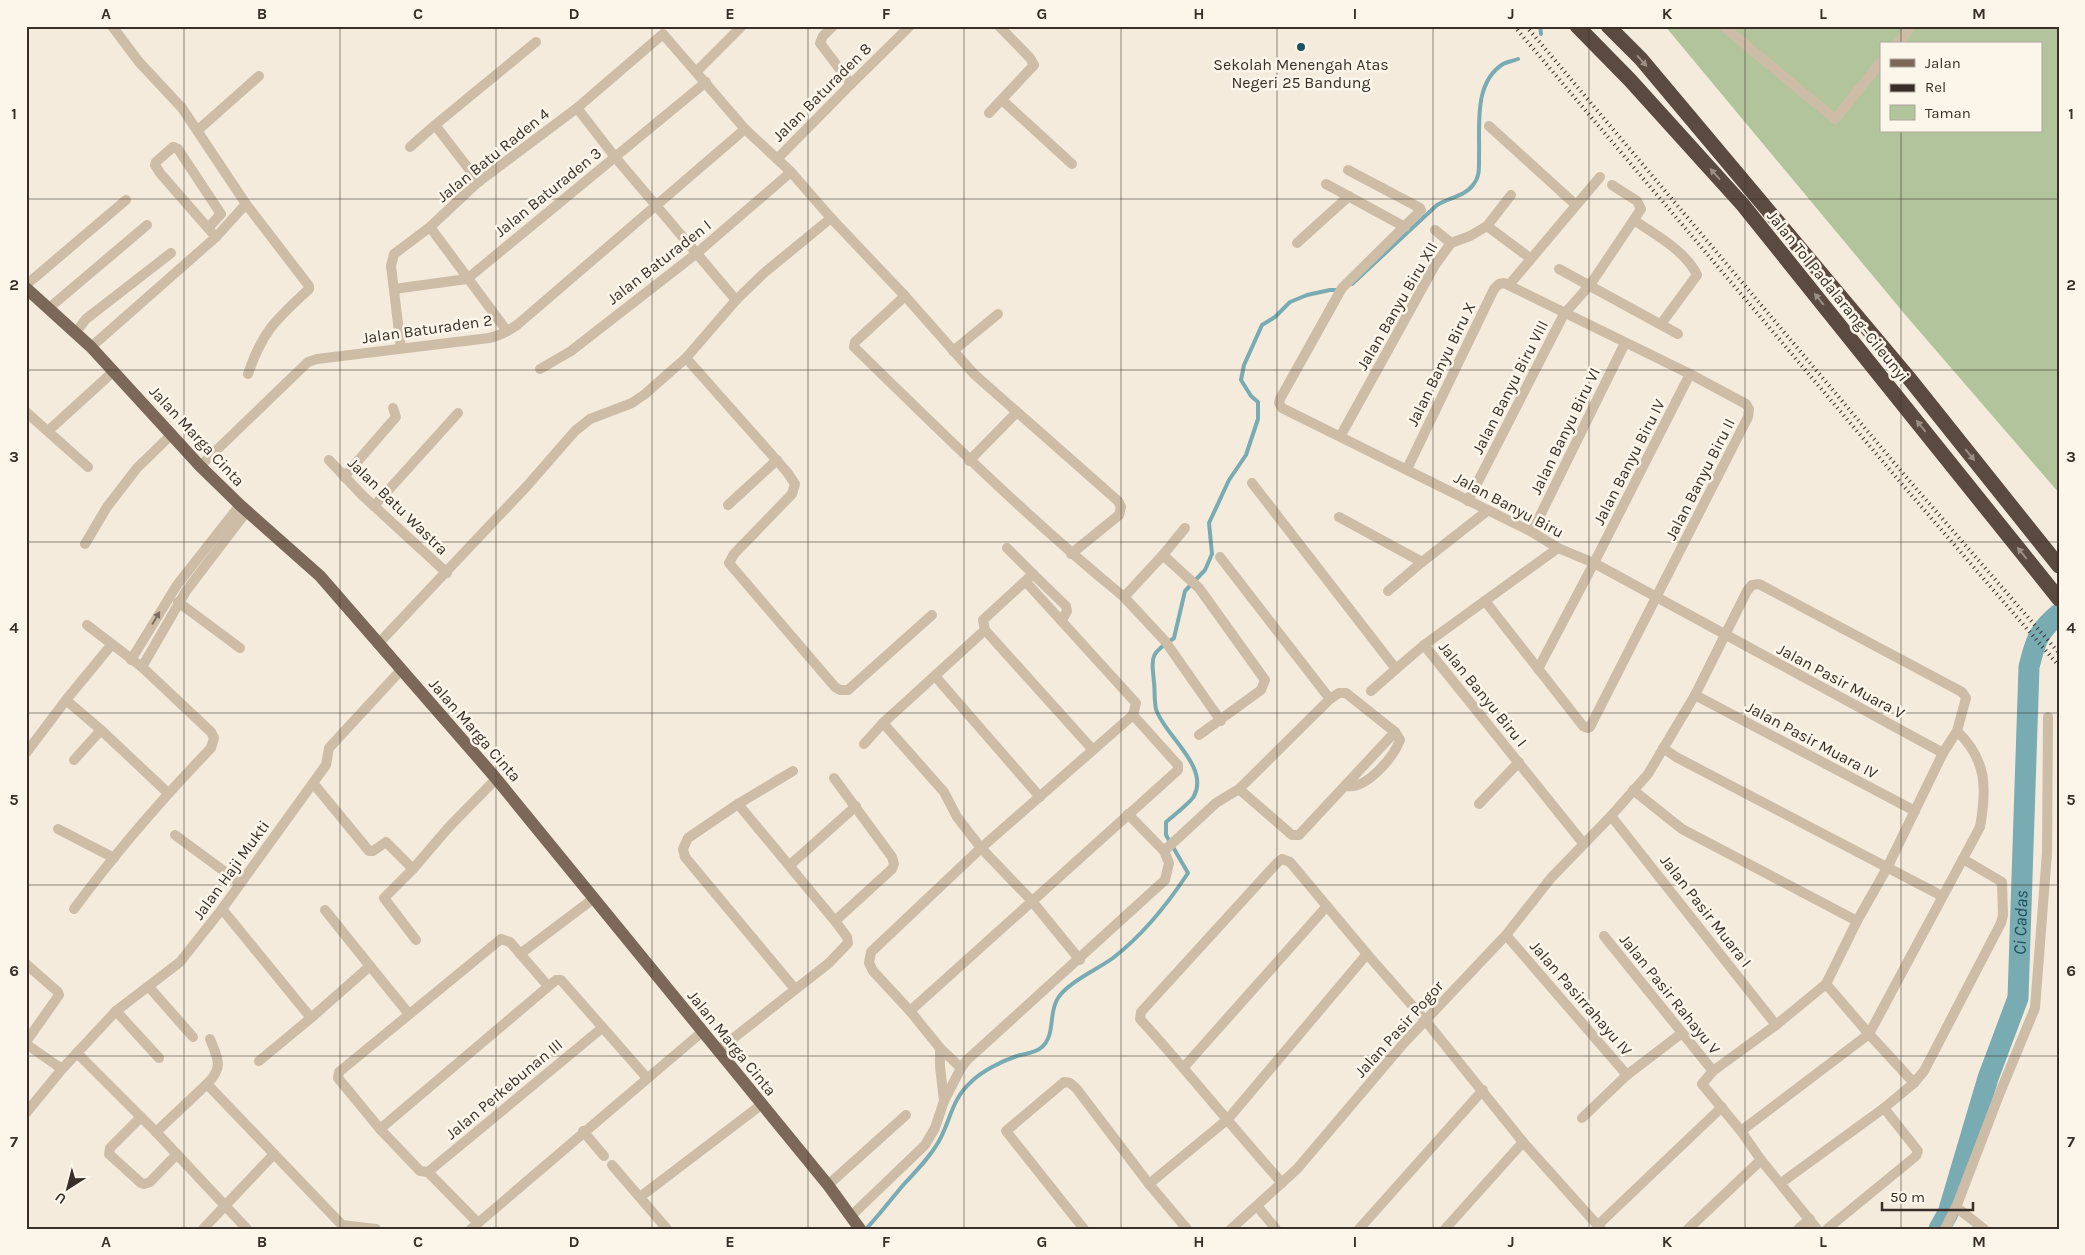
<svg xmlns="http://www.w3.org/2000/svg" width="2085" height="1255" font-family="Karla,sans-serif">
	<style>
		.green { fill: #b2c49b; fill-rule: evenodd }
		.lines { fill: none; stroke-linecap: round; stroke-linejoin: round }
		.stream { stroke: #79abb3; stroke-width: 4 }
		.river { stroke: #79abb3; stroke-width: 21 }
		.minor { stroke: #cdbda7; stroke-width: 10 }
		.primary { stroke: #7c6858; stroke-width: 12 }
		.motorway { stroke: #5b4a3f; stroke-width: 15 }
		.rail { stroke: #392f28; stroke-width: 4; stroke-dasharray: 1 4; stroke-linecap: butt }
		.oneway { fill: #9b8e83 }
		.oneway2 { fill: #7c6f61 }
		.grid { fill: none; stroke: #392f28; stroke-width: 1; stroke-opacity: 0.55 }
		.poi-dot { fill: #1b535e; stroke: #fbf5ea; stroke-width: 2 }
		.labels { text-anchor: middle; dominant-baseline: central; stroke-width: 5; stroke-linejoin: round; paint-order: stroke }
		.poi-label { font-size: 16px; fill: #392f28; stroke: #fbf5ea }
		.street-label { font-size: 16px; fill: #392f28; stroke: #fbf5ea }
		.water-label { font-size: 18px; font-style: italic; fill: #1b535e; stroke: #fbf5ea }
		.neatline { fill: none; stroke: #392f28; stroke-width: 2 }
		.grid-label { font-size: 16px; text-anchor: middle; font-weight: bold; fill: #392f28 }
	</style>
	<rect width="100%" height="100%" fill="#f4ebdd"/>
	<path class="green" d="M1665 26H2059V493L1908 318ZM1881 44H2041V131H1881Z"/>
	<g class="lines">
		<g class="stream">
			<path d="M1540 26 1541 34"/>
			<path d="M1352 284 1437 205C1448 198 1465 196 1473 185 1480 177 1479 167 1479 156 1480 127 1473 83 1503 64 1507 62 1513 61 1518 59"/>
			<path d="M866 1229C880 1214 892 1198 905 1183 918 1169 930 1157 939 1141 951 1120 951 1100 971 1082 982 1071 1002 1061 1017 1056 1026 1053 1034 1054 1042 1047 1056 1034 1048 1013 1058 998 1067 983 1098 969 1113 958 1144 934 1167 905 1188 873L1166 835V822C1172 817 1192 801 1194 796 1210 766 1163 734 1156 709 1154 700 1155 690 1154 682 1151 654 1151 654 1174 638L1185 591 1205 570 1212 554 1209 523 1229 480 1246 455 1258 419V402L1251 396 1241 380 1244 365 1262 325 1275 317 1290 302 1307 295 1330 290H1339"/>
		</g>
		<path class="river" id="s1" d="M1939 1229 1948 1213 1988 1078 2018 998 2029 667C2035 642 2038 631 2059 614"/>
		<g class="minor">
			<path d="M112 26 139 62 182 108 246 204 309 286V289C276 320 263 330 248 374"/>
			<path d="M833 26 823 36 820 43 851 84"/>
			<path d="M1723 26 1835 119 1881 62"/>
			<path d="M1897 44 1912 26"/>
			<path d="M697 71 742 26"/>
			<path d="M1002 100 1072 164"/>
			<path d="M577 108 615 157 736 300"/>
			<path d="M989 113 1034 65 1030 58 999 26"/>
			<path d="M1489 126 1576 205"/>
			<path d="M198 130 259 76"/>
			<path d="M410 147 435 125"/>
			<path d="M777 159 851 84 910 26"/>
			<path d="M1348 170 1420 208 1421 210 1342 288 1280 399 1279 403 1282 408 1532 532 1558 548 1594 563 1943 753"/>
			<path d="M479 182 435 125 536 42"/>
			<path d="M1326 184 1405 227"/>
			<path d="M1634 220C1655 235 1685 250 1697 275L1661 324"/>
			<path d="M1487 226 1511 195"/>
			<path d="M430 227 507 331"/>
			<path d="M208 228 221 214 178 149 173 147 156 162 155 165 160 173 214 235 216 237"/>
			<path d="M1435 230 1451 243"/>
			<path d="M1297 243 1349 196"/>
			<path d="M1559 269 1678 334"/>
			<path d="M26 285 126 200"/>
			<path d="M1509 285 1600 177"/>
			<path d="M394 289 467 279 706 82"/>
			<path d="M905 296 855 342 854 347C942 433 1029 519 1124 597L1163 555 1199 588 1265 680 1261 690 1199 735"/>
			<path d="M49 308 147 225"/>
			<path d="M76 332 86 319 171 253"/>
			<path d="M91 347 216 237 246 204"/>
			<path d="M401 348 391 266 394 254 430 227 477 183 577 108 663 34 745 129 791 172 831 218 905 296 974 374 1118 501 1121 507 1119 515 1071 554"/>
			<path d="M953 351 998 314"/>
			<path d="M686 358 787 472 795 484 792 494 734 554 729 563 835 687 840 690H848L932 615"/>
			<path d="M540 369 571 351 697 253 791 172"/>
			<path d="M26 412 88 467"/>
			<path d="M48 431 114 371"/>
			<path d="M1341 435 1435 265 1451 243 1470 236 1487 226 1526 255"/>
			<path d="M329 460 362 495 447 573"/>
			<path d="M969 461 1016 413"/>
			<path d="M200 466 308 362 317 359 489 338C500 336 508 331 517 325L745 129"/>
			<path d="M1407 469 1494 289 1499 284 1504 283 1690 374 1746 404 1749 409 1748 417 1590 727 1588 728 1583 726 1485 601"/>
			<path d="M344 477 396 417 393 408"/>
			<path d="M1252 483 1396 669 1424 645 1558 548"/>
			<path d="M1468 501 1564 314 1590 285 1641 209 1637 201 1612 185"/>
			<path d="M728 505 777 460"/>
			<path d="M374 506 458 413"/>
			<path d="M1339 517 1422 562"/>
			<path d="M1532 532 1625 343"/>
			<path d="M85 544 107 507 137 468 172 434"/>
			<path d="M1163 555 1185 528"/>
			<path d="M1220 557 1330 699"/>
			<path d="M1033 574 1066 606 1067 611 1062 620"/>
			<path d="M1388 591 1422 562 1487 511"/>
			<path d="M1124 597 1165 641 1221 721"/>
			<path d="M178 602 240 648"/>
			<path d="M985 630 1093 750"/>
			<path d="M378 644 527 486 575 431 590 419 632 403 645 394 686 358 736 300 764 273 831 218"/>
			<path d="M1424 645 1583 843"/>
			<path d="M131 660 177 585 240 505"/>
			<path d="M142 667 186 591 247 511"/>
			<path d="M1538 669 1594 563 1690 374"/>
			<path d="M935 676 1040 797"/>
			<path d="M1371 691 1396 669"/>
			<path d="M1695 695 1915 811"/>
			<path d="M66 700 101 730 168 793"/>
			<path d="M883 723 944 792 957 817 981 848 1031 900 1080 960"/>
			<path d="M864 744 883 723 985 630 983 620 1033 574 1007 548"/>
			<path d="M1663 748 1676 757 1942 896"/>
			<path d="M26 753 66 700 112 644"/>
			<path d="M74 760 101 730"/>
			<path d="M793 771 738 804 688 838 683 849 685 857 795 989"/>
			<path d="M834 778 892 857 894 864 892 869 835 921"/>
			<path d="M313 783 369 851H373L386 842 413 869 449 827 496 779"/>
			<path d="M1346 786C1366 790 1393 758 1400 740L1395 732"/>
			<path d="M1633 790 1682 829 1857 921"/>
			<path d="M1479 804 1519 762"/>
			<path d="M1611 816 1776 1025"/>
			<path d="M58 829 114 858"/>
			<path d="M175 835 240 883"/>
			<path d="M1164 851 1216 803 1239 789 1330 699 1339 693H1346L1395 732 1299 835H1292L1239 789"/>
			<path d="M790 865 856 806"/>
			<path d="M413 869 384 898 416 940"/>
			<path d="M74 909C116 852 162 799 211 748L214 738 211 732 142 667 87 625"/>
			<path d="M222 909 311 1018 370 966 409 1014"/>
			<path d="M325 910 370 966"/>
			<path d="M1506 935 1627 1075 1682 1033"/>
			<path d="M1604 936 1713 1071"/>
			<path d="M520 954 593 899"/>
			<path d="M1367 954 1425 1020 1523 1142 1601 1229"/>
			<path d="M26 964 58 992 59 995 26 1042"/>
			<path d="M1826 984 1869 1034 1914 1083"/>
			<path d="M149 987 193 1037"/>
			<path d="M116 1011 159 1058"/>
			<path d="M910 1011 1178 770V765L1133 715"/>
			<path d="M26 1044 62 1069"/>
			<path d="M940 1048V1066L944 1101"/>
			<path d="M717 1051 829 963 848 943 847 937 835 921 738 804"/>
			<path d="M77 1053 156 1132 247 1229"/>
			<path d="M259 1061 311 1018"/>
			<path d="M1184 1067 1327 906"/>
			<path d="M961 1068 940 1048 910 1011 873 971 869 963 871 952 981 848 1133 715 1136 703 1026 582"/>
			<path d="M207 1084C224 1067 218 1059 210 1039"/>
			<path d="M26 1113 62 1069 116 1011 180 962 222 909 326 765 329 748 401 670"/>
			<path d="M141 1117 110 1148 109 1154 141 1183 144 1184 150 1182 177 1154"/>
			<path d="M1582 1118 1627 1075"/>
			<path d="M380 1129 338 1078 339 1072 501 939 510 942 548 986"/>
			<path d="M583 1131 604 1156"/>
			<path d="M1741 1131 1869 1034 1980 827C1987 788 1987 760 1957 731"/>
			<path d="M156 1132 207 1084 342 1225 376 1229"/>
			<path d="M612 1165 667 1229"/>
			<path d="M428 1172 420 1171 380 1129 556 980H561L647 1078"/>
			<path d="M428 1172 602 1028"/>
			<path d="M428 1172 478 1223"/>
			<path d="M1781 1183 1884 1108 1914 1083 1924 1071 2001 923 2003 915 2002 882 1963 859"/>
			<path d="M1149 1184 1228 1119 1367 954 1290 862 1282 859 1276 864 1141 1012 1140 1019C1189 1073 1234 1129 1282 1183"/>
			<path d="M828 1185 906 1115"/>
			<path d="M640 1197 761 1105"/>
			<path d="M1257 1206 1276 1229"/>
			<path d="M1956 1207 1984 1229"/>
			<path d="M851 1216 925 1145 935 1128 944 1101 961 1068 967 1060 1165 880 1169 863 1164 851 1128 814"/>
			<path d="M1598 1225 1722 1107"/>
			<path d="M203 1229 274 1154"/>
			<path d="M471 1229 702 1032"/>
			<path d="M1084 1229 1006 1131 1064 1082 1070 1083 1076 1088 1149 1184 1187 1229"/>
			<path d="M1231 1229 1297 1169 1403 1044 1506 935 1551 878 1611 816 1648 774 1695 695 1747 591 1752 585 1759 584 1962 692 1966 698 1957 731 1943 753 1887 868 1857 921 1826 984 1776 1025 1713 1071 1702 1084 1741 1131 1761 1160 1817 1229"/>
			<path d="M1359 1229 1483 1090"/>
			<path d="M1445 1229 1523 1142"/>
			<path d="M1688 1229 1761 1160"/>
			<path d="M1798 1229 1810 1219"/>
			<path d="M1827 1229 1916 1156 1918 1151 1884 1108"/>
			<path d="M1945 1229 1957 1205 1999 1095 2035 1008 2047 853 2048 717"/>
		</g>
		<path class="primary" d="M26 288 91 347 200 466 240 505 320 576 494 776 828 1185 860 1229"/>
		<g class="motorway">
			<path d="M1577 26 1630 80 1743 205 2059 599"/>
			<path d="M1608 26 1641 59 1908 377 2059 566"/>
		</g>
		<g class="rail">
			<path d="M1514 26 1901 483 2059 666"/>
			<path d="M1526 26 1907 478 2059 653"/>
		</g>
	</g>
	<defs><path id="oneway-solid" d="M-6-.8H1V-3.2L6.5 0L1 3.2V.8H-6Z" transform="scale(1.25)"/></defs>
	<g class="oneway">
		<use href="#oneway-solid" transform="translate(1642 61) rotate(48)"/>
		<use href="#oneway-solid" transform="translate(1715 174) rotate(-132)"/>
		<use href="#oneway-solid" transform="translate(1819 299) rotate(-129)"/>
		<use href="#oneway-solid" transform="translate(1921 426) rotate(-129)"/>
		<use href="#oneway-solid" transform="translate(1970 455) rotate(51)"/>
		<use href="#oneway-solid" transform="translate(2022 553) rotate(-129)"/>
	</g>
	<use class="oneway2" href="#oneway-solid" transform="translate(156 618) rotate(-59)"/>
	<path class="grid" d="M184 26V1229M340 26V1229M496 26V1229M652 26V1229M808 26V1229M964 26V1229M1121 26V1229M1277 26V1229M1433 26V1229M1589 26V1229M1745 26V1229M1901 26V44M1901 131V1229M26 199H2059M26 370H2059M26 542H2059M26 713H2059M26 885H2059M26 1056H2059"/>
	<circle class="poi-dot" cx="1301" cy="47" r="5"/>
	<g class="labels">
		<g class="poi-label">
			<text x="1301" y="64">Sekolah Menengah Atas<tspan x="1301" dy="18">Negeri 25 Bandung</tspan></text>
		</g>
		<g class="street-label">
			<text transform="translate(822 92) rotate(-45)">Jalan Baturaden 8</text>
			<text transform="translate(493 155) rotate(-39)">Jalan Batu Raden 4</text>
			<text transform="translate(548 192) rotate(-39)">Jalan Baturaden 3</text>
			<text transform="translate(659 262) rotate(-38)">Jalan Baturaden I</text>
			<text transform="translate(1838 296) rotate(51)">Jalan Tol Padalarang–Cileunyi</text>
			<text transform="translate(1397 306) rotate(-60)">Jalan Banyu Biru XII</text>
			<text transform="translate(427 329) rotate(-8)">Jalan Baturaden 2</text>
			<text transform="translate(1441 364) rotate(-64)">Jalan Banyu Biru X</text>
			<text transform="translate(1510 387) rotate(-63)">Jalan Banyu Biru VIII</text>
			<text transform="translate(1565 431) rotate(-64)">Jalan Banyu Biru VI</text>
			<text transform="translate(197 436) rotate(47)">Jalan Marga Cinta</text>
			<text transform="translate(1629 462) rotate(-63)">Jalan Banyu Biru IV</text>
			<text transform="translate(1700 479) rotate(-63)">Jalan Banyu Biru II</text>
			<text transform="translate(1509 505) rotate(28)">Jalan Banyu Biru</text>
			<text transform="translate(398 506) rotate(44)">Jalan Batu Wastra</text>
			<text transform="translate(1841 681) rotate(28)">Jalan Pasir Muara V</text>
			<text transform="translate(1483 694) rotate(51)">Jalan Banyu Biru I</text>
			<text transform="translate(475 730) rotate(49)">Jalan Marga Cinta</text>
			<text transform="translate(1812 740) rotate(28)">Jalan Pasir Muara IV</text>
			<text transform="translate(231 870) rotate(-54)">Jalan Haji Mukti</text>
			<text transform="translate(1706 911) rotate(52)">Jalan Pasir Muara I</text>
			<text transform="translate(1670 994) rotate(51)">Jalan Pasir Rahayu V</text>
			<text transform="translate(1581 998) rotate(49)">Jalan Pasirrahayu IV</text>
			<text transform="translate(1399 1029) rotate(-48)">Jalan Pasir Pogor</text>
			<text transform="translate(732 1043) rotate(51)">Jalan Marga Cinta</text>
			<text transform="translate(504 1089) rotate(-40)">Jalan Perkebunan III</text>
		</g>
		<g class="water-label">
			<text stroke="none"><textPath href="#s1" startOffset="320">Ci Cadas</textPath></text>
		</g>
	</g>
	<rect width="2085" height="1255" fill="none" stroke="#fbf5ea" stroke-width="55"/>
	<rect x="1880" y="42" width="162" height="90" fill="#fbf5ea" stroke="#ada69c"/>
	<rect x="1890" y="59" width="25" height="8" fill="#7c6858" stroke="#ada69c"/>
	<text x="1925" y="68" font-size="15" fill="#392f28">Jalan</text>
	<rect x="1890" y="84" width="25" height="8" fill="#392f28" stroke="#ada69c"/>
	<text x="1925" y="92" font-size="15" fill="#392f28">Rel</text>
	<rect x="1890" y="105" width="25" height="15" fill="#b2c49b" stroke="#ada69c"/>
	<text x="1925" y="118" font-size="15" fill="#392f28">Taman</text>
	<g transform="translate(68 1188) rotate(216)" stroke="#fbf5ea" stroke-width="4" paint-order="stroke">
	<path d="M0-4L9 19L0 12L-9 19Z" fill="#392f28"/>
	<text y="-8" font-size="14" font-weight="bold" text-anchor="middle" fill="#392f28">U</text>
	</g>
	<path d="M1882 1202v8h91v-8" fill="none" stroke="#392f28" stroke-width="2.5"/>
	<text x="1890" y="1202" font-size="15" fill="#392f28" stroke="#fbf5ea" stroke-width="4" paint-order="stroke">50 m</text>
	<rect x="28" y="28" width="2030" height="1200" class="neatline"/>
	<g class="grid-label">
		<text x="106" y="19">A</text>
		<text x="262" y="19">B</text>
		<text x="418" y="19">C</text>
		<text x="574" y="19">D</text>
		<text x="730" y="19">E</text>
		<text x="886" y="19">F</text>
		<text x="1042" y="19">G</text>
		<text x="1199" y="19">H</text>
		<text x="1355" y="19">I</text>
		<text x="1511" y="19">J</text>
		<text x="1667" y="19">K</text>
		<text x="1823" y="19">L</text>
		<text x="1979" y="19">M</text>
		<text x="14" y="119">1</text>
		<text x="2071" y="119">1</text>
		<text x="14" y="290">2</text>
		<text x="2071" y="290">2</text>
		<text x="14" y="462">3</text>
		<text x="2071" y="462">3</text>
		<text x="14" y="633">4</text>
		<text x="2071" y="633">4</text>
		<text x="14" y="805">5</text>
		<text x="2071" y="805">5</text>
		<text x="14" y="976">6</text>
		<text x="2071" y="976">6</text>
		<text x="14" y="1147">7</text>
		<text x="2071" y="1147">7</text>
		<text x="106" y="1247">A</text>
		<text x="262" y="1247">B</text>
		<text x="418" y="1247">C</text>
		<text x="574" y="1247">D</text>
		<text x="730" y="1247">E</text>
		<text x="886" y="1247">F</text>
		<text x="1042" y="1247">G</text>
		<text x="1199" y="1247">H</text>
		<text x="1355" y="1247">I</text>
		<text x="1511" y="1247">J</text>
		<text x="1667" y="1247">K</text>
		<text x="1823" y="1247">L</text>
		<text x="1979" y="1247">M</text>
	</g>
</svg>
